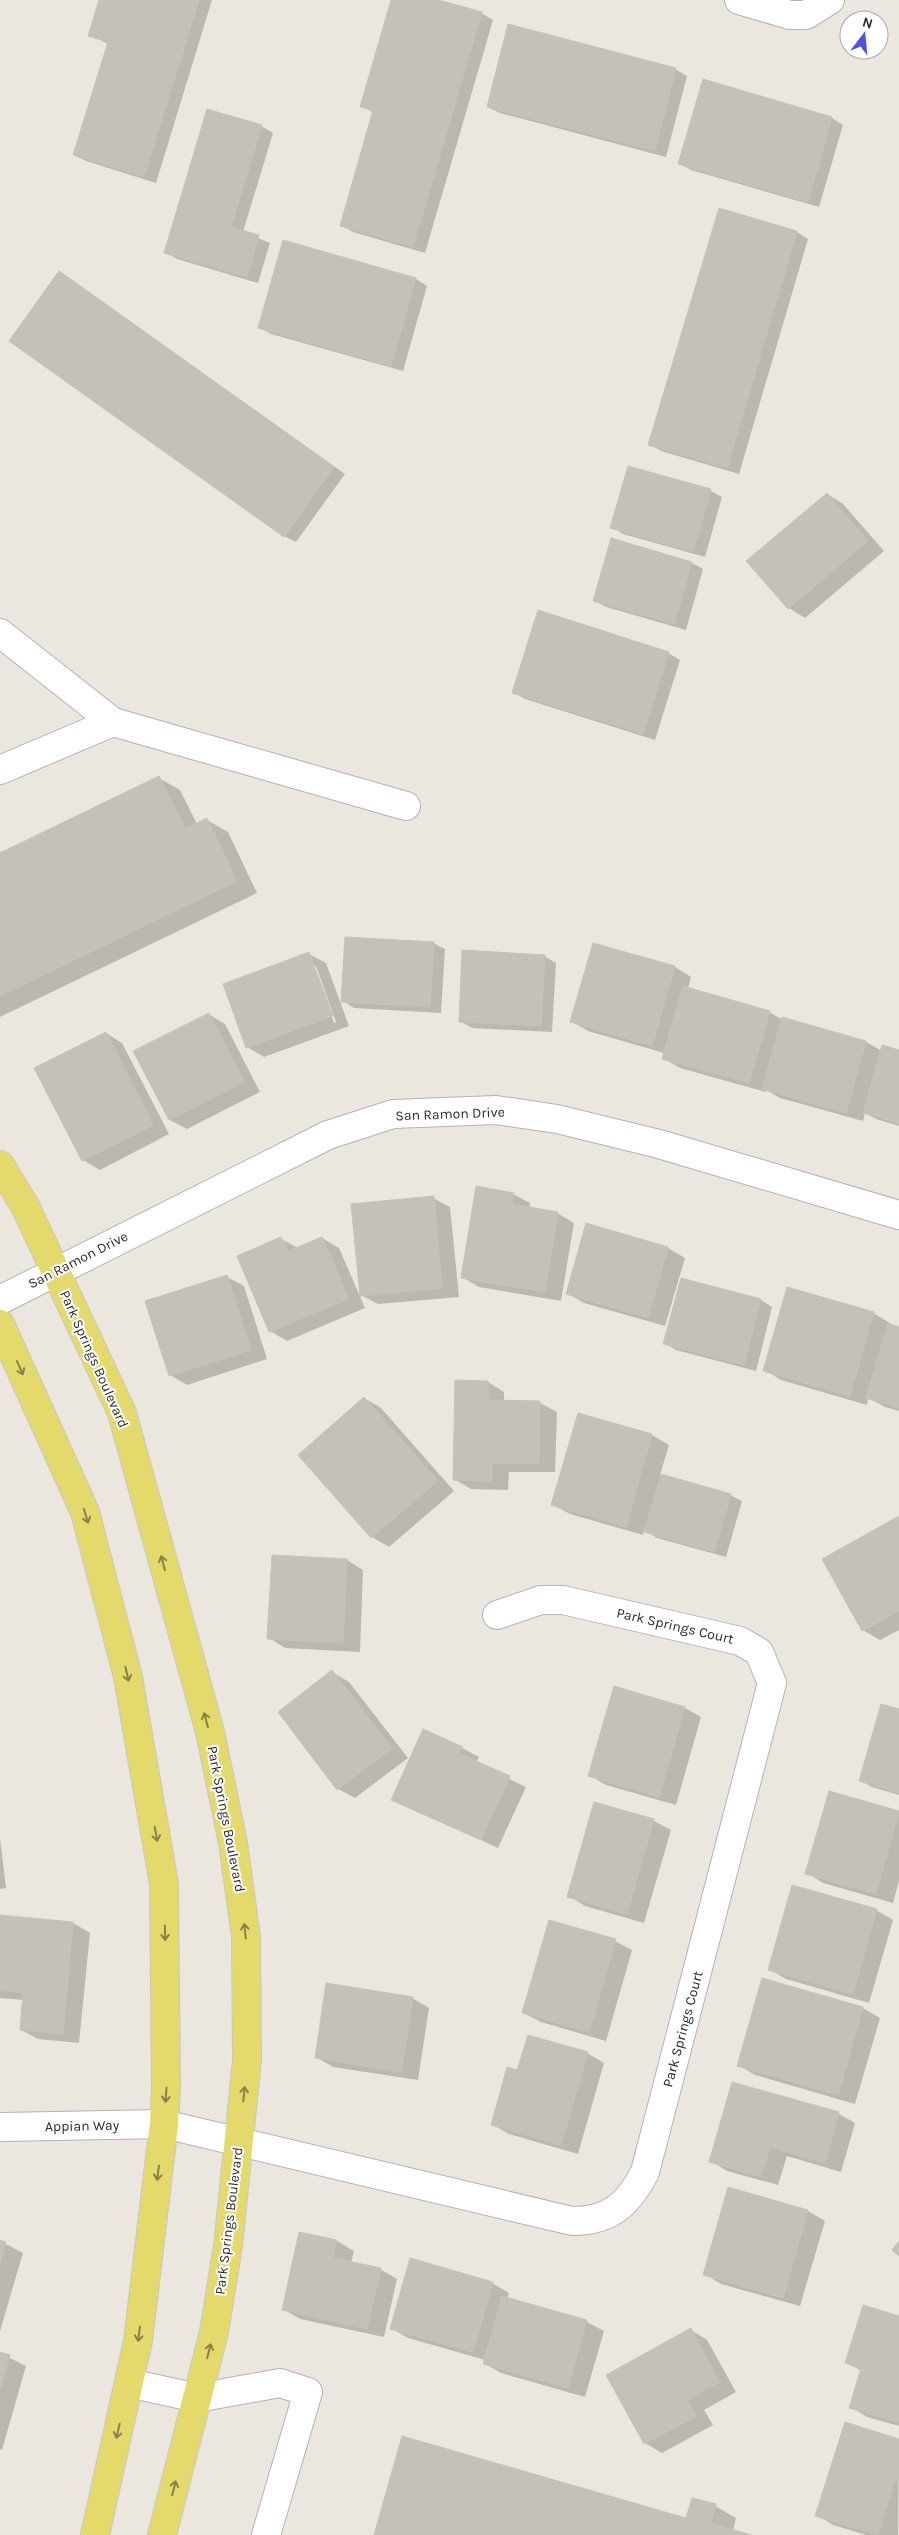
<svg xmlns="http://www.w3.org/2000/svg" width="899" height="2535" font-family="Karla,sans-serif">
	<style>
		.shadow { fill: #0003; fill-rule: evenodd }
		.building { fill: #c4c1b9; stroke: #c6c3b8 }
		.lines { fill: none; stroke-linecap: round; stroke-linejoin: round }
		.minor-casing { stroke: #b1b2bc; stroke-width: 30 }
		.major-casing { stroke: #c8c8c8; stroke-width: 30 }
		.minor { stroke: #fff; stroke-width: 28 }
		.major { stroke: #e3da6b; stroke-width: 28 }
		.oneway { stroke: #86824a }
		.labels { text-anchor: middle; dominant-baseline: central; stroke-width: 4; stroke-linejoin: round; paint-order: stroke }
		.street-label { font-size: 14px; fill: #2a2a2a; stroke: #fff }
	</style>
	<rect width="100%" height="100%" fill="#ebe7de"/>
	<g class="shadow">
		<path d="M100 0H212L156 183 86 161 74 155 108 44 90 35Z"/>
		<path d="M392 0H435L481 13 493 20 425 253 353 232 341 225 374 113 362 106Z"/>
		<path d="M675 69 687 76 666 157 500 113 488 107Z"/>
		<path d="M704 80 832 118 843 125 819 207 691 170 680 164Z"/>
		<path d="M261 126 273 133 243 232 270 243 258 283 177 259 166 252Z"/>
		<path d="M797 232 808 239 739 474 661 451 650 444Z"/>
		<path d="M284 241 416 279 427 286 403 371 271 334 259 327Z"/>
		<path d="M71 279 345 474 296 542 284 536Z"/>
		<path d="M629 467 711 491 722 497 705 557 623 534 612 527Z"/>
		<path d="M827 494 843 504 884 551 805 618 789 608Z"/>
		<path d="M692 563 703 569 686 630 606 607 594 600Z"/>
		<path d="M668 653 680 660 655 740 525 699 513 692Z"/>
		<path d="M159 778 180 790 197 824 207 820 228 832 257 893 0 1017V855Z"/>
		<path d="M433 943 445 949 441 1013 354 1008 343 1001Z"/>
		<path d="M593 944 675 967 691 977 688 988 769 1012 783 1020 866 1042 882 1051H899V1126L876 1119 865 1113 863 1121 780 1098 766 1090V1092L680 1068 663 1058 664 1053 588 1031 571 1021Z"/>
		<path d="M309 954 326 963 349 1026 264 1057 247 1047ZM313 966H316L336 1022 334 1023Z"/>
		<path d="M544 956 556 963 552 1032 472 1028 460 1021Z"/>
		<path d="M208 1014 225 1024 260 1092 187 1129 170 1120Z"/>
		<path d="M106 1033 122 1043 169 1134 100 1170 83 1160Z"/>
		<path d="M513 1194 530 1203 529 1208 557 1213 574 1223 561 1301 479 1287 462 1277Z"/>
		<path d="M433 1198 450 1207 459 1297 378 1304 361 1295Z"/>
		<path d="M587 1225 668 1248 685 1258 665 1326 584 1303 567 1293Z"/>
		<path d="M322 1238 339 1248 365 1308 287 1341 270 1331 281 1239 298 1248Z"/>
		<path d="M227 1277 244 1286 267 1359 187 1385 170 1375Z"/>
		<path d="M681 1279 761 1300 772 1307 756 1371 676 1350 665 1343Z"/>
		<path d="M873 1313 890 1323 889 1325 899 1328V1411L885 1407 868 1398 867 1405 781 1380 765 1370Z"/>
		<path d="M488 1382 504 1392V1402L540 1403 557 1412 555 1472H509L508 1490 471 1489 454 1479Z"/>
		<path d="M364 1398 381 1408 454 1491 389 1547 372 1537 299 1455Z"/>
		<path d="M579 1414 652 1435 669 1445 660 1475 730 1495 742 1501 726 1557 657 1538 644 1530 643 1535 570 1514 553 1505Z"/>
		<path d="M899 1517V1630L880 1640 863 1630 824 1559Z"/>
		<path d="M347 1560 363 1570 360 1652 285 1648 269 1638Z"/>
		<path d="M332 1672 349 1682 408 1758 355 1798 338 1789Z"/>
		<path d="M685 1708 701 1717 676 1805 606 1785 589 1775Z"/>
		<path d="M899 1711V1795L872 1787 861 1781Z"/>
		<path d="M462 1748 479 1757 476 1763 526 1787 498 1848 392 1799Z"/>
		<path d="M830 1792 899 1812V1881L893 1903 823 1883 807 1873Z"/>
		<path d="M595 1804 654 1821 671 1830 644 1923 585 1906 569 1896Z"/>
		<path d="M0 1838 6 1888 0 1889Z"/>
		<path d="M876 1910 893 1920 869 2003 786 1979 769 1969Z"/>
		<path d="M0 1917 73 1923 90 1933 79 2043 38 2039 21 2030 24 2000 0 1998Z"/>
		<path d="M615 1941 632 1950 606 2041 541 2022 524 2013Z"/>
		<path d="M763 1980 863 2008 880 2018 855 2104 755 2075 738 2065Z"/>
		<path d="M412 1998 429 2008 418 2080 333 2067 316 2057Z"/>
		<path d="M587 2053 604 2063 578 2154 509 2134 492 2124 518 2072Z"/>
		<path d="M733 2083 839 2114 855 2123 841 2172 787 2156 778 2185 727 2171 711 2161Z"/>
		<path d="M729 2189 808 2211 825 2221 800 2306 721 2284 705 2274Z"/>
		<path d="M300 2233 337 2241 354 2251 351 2263 380 2269 397 2279 384 2337 300 2319 283 2309Z"/>
		<path d="M0 2241 23 2253 0 2331Z"/>
		<path d="M492 2283 509 2293 507 2299 587 2322 604 2331 585 2397 501 2373 484 2363 485 2360 408 2338 391 2328Z"/>
		<path d="M899 2317V2426L867 2417 851 2407 862 2371 847 2363Z"/>
		<path d="M691 2330 707 2340 736 2392 704 2410 713 2425 662 2453 645 2443Z"/>
		<path d="M0 2353 26 2366 2 2450 0 2449Z"/>
		<path d="M899 2441 898 2535H866L833 2525 817 2515Z"/>
		<path d="M715 2506 736 2518 733 2531 747 2535H375L687 2519Z"/>
	</g>
	<g class="building">
		<path d="M99 0H199L144 177 73 155 108 42 88 36Z"/>
		<path d="M391 0H439L482 12 413 247 340 226 373 110 360 107Z"/>
		<path d="M508 24 676 68 655 151 487 107Z"/>
		<path d="M703 79 832 117 808 202 678 164Z"/>
		<path d="M207 109 262 125 231 227 259 235 247 277 164 253Z"/>
		<path d="M719 208 797 231 727 468 648 445Z"/>
		<path d="M283 240 416 278 391 366 258 328Z"/>
		<path d="M59 271 334 467 284 537 9 341Z"/>
		<path d="M628 466 711 489 693 552 610 528Z"/>
		<path d="M827 493 868 541 788 609 746 561Z"/>
		<path d="M611 538 692 562 674 624 593 601Z"/>
		<path d="M538 610 669 652 643 734 512 693Z"/>
		<path d="M159 776 185 829 207 818 237 881 0 996V853Z"/>
		<path d="M345 937 434 942 430 1007 341 1002Z"/>
		<path d="M593 943 675 966 652 1046 570 1022Z"/>
		<path d="M462 950 545 955 541 1026 459 1022Z"/>
		<path d="M309 952 333 1016 246 1048 223 984Z"/>
		<path d="M683 986 770 1011 749 1083 662 1059Z"/>
		<path d="M209 1013 244 1082 169 1120 133 1051Z"/>
		<path d="M782 1017 866 1041 846 1113 762 1089Z"/>
		<path d="M106 1032 153 1125 82 1161 34 1068Z"/>
		<path d="M882 1045 899 1050V1123L863 1113Z"/>
		<path d="M476 1186 514 1193 512 1204 558 1212 545 1292 461 1278Z"/>
		<path d="M434 1196 442 1288 360 1296 351 1204Z"/>
		<path d="M586 1223 668 1247 648 1318 566 1294Z"/>
		<path d="M281 1237 288 1251 322 1237 349 1299 269 1332 237 1256Z"/>
		<path d="M227 1275 251 1350 169 1376 145 1301Z"/>
		<path d="M681 1278 761 1299 744 1365 663 1344Z"/>
		<path d="M787 1287 874 1312 850 1396 763 1371Z"/>
		<path d="M888 1323 899 1327V1408L866 1398Z"/>
		<path d="M455 1380 488 1381V1400L540 1401 539 1463H492V1481L453 1480Z"/>
		<path d="M364 1397 438 1481 371 1538 298 1455Z"/>
		<path d="M578 1413 652 1434 626 1527 551 1505Z"/>
		<path d="M661 1474 731 1494 714 1552 644 1532Z"/>
		<path d="M899 1516V1611L862 1631 822 1559Z"/>
		<path d="M272 1555 347 1559 343 1643 267 1639Z"/>
		<path d="M332 1670 392 1748 337 1790 278 1712Z"/>
		<path d="M614 1686 685 1707 659 1797 588 1776Z"/>
		<path d="M881 1704 899 1709V1793L859 1781Z"/>
		<path d="M423 1729 463 1747 460 1754 510 1776 481 1840 391 1800Z"/>
		<path d="M829 1791 899 1811 876 1894 805 1874Z"/>
		<path d="M594 1802 654 1819 627 1914 567 1897Z"/>
		<path d="M792 1885 877 1909 853 1994 768 1970Z"/>
		<path d="M0 1915 73 1922 63 2034 20 2030 23 1993 0 1990Z"/>
		<path d="M549 1920 616 1939 589 2032 522 2013Z"/>
		<path d="M762 1978 863 2007 838 2095 737 2066Z"/>
		<path d="M326 1983 413 1997 401 2072 315 2058Z"/>
		<path d="M528 2035 588 2052 561 2145 491 2125 507 2067 517 2070Z"/>
		<path d="M732 2082 839 2112 825 2163 770 2147 761 2177 709 2162Z"/>
		<path d="M728 2187 808 2210 783 2298 703 2275Z"/>
		<path d="M299 2232 337 2240 333 2258 381 2268 367 2329 282 2310Z"/>
		<path d="M0 2240 6 2242 0 2264Z"/>
		<path d="M899 2241V2256L892 2250Z"/>
		<path d="M410 2258 493 2282 473 2352 390 2329Z"/>
		<path d="M502 2296 587 2320 568 2388 483 2364Z"/>
		<path d="M863 2305 899 2316V2422L849 2408 861 2368 845 2363Z"/>
		<path d="M691 2328 720 2382 688 2400 697 2416 644 2444 606 2375Z"/>
		<path d="M0 2352 10 2355 0 2389Z"/>
		<path d="M845 2422 899 2439V2481L895 2480 878 2535 815 2516Z"/>
		<path d="M402 2436 686 2518 692 2498 716 2504 711 2523 751 2535H374Z"/>
	</g>
	<g class="lines">
		<g class="minor-casing">
			<g id="minor">
				<path d="M739 0 790 15H806L830 0"/>
				<path d="M0 633 113 722 406 806"/>
				<path d="M0 770 113 722"/>
				<path d="M0 1300 328 1135 393 1114 496 1110 557 1119 659 1144 899 1215"/>
				<path d="M0 2127 164 2124 572 2221C610 2221 628 2205 645 2172L772 1683 759 1652 740 1641 563 1600H541L497 1615"/>
				<path d="M129 2383 197 2398 280 2383 308 2392 266 2535"/>
			</g>
		</g>
		<g class="major-casing">
			<g id="major">
				<path d="M0 1165 25 1206 122 1413 210 1732 233 1843 246 1937 247 2060 228 2246 214 2332 162 2535"/>
				<path d="M0 1324 85 1512 128 1677 164 1884 166 2088 164 2124 138 2341 95 2535"/>
			</g>
		</g>
		<use href="#minor" class="minor"/>
		<use href="#major" class="major"/>
	</g>
	<defs><path id="oneway-shaft" d="M-6 0H5M1.5-3L5.5 0L1.5 3" fill="none" stroke-width="1.6" stroke-linecap="round" stroke-linejoin="round" transform="scale(1.25)"/></defs>
	<g class="oneway">
		<use href="#oneway-shaft" transform="translate(20 1368) rotate(66)"/>
		<use href="#oneway-shaft" transform="translate(86 1516) rotate(73)"/>
		<use href="#oneway-shaft" transform="translate(163 1563) rotate(-105)"/>
		<use href="#oneway-shaft" transform="translate(127 1674) rotate(77)"/>
		<use href="#oneway-shaft" transform="translate(206 1720) rotate(-105)"/>
		<use href="#oneway-shaft" transform="translate(156 1834) rotate(80)"/>
		<use href="#oneway-shaft" transform="translate(245 1931) rotate(-96)"/>
		<use href="#oneway-shaft" transform="translate(165 1933) rotate(89)"/>
		<use href="#oneway-shaft" transform="translate(244 2094) rotate(-84)"/>
		<use href="#oneway-shaft" transform="translate(166 2095) rotate(94)"/>
		<use href="#oneway-shaft" transform="translate(158 2173) rotate(97)"/>
		<use href="#oneway-shaft" transform="translate(139 2334) rotate(97)"/>
		<use href="#oneway-shaft" transform="translate(209 2351) rotate(-76)"/>
		<use href="#oneway-shaft" transform="translate(118 2431) rotate(103)"/>
		<use href="#oneway-shaft" transform="translate(174 2488) rotate(-76)"/>
	</g>
	<g class="labels">
		<g class="street-label">
			<text transform="translate(450 1114) rotate(-2)">San Ramon Drive</text>
			<text transform="translate(78 1260) rotate(-27)">San Ramon Drive</text>
			<text transform="translate(94 1359) rotate(66)">Park Springs Boulevard</text>
			<text transform="translate(675 1626) rotate(13)">Park Springs Court</text>
			<text transform="translate(226 1819) rotate(79)">Park Springs Boulevard</text>
			<text transform="translate(683 2029) rotate(-75)">Park Springs Court</text>
			<text transform="translate(82 2126) rotate(-1)">Appian Way</text>
			<text transform="translate(229 2221) rotate(-83)">Park Springs Boulevard</text>
		</g>
	</g>
	<g transform="translate(864 35) rotate(16)"><circle r="24" fill="#ffffff" stroke="#aaaaaa"/>
	<path d="M0-4L9 19L0 12L-9 19Z" fill="#4d52e8"/>
	<text y="-8" font-size="14" font-weight="bold" text-anchor="middle" fill="#2a2a2a">N</text>
	</g>
</svg>
